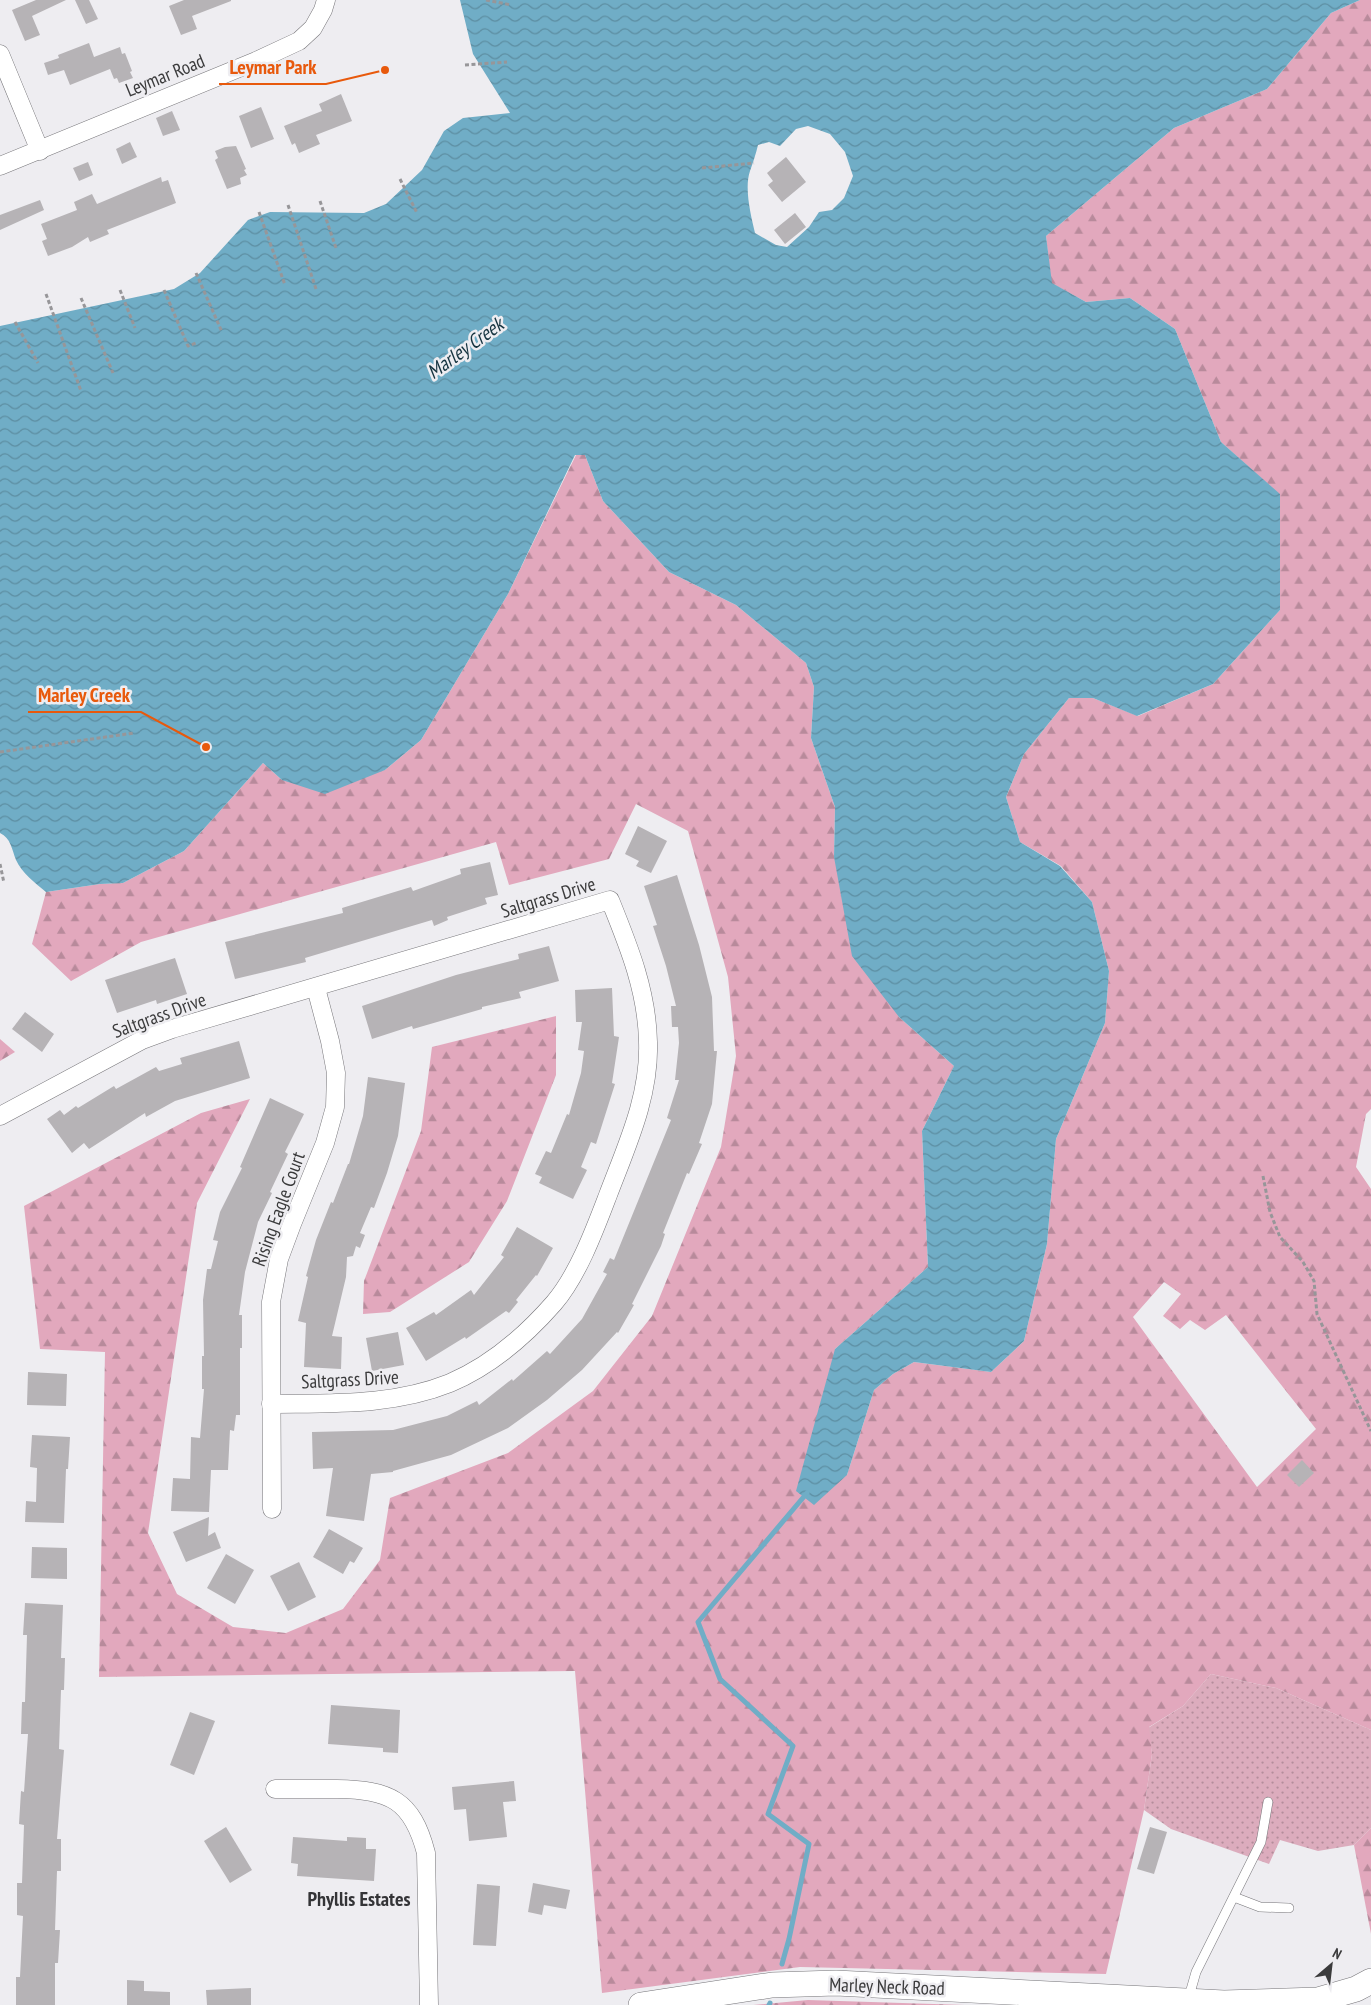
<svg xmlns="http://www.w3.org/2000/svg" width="1371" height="2005" font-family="'PT Sans Narrow',sans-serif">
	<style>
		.grass { fill: url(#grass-dots) }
		.forest { fill: url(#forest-firs); fill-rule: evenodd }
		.water { fill: url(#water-waves); fill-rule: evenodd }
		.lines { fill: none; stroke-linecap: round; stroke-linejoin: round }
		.stream { stroke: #70adc6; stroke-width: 5 }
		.building { fill: #b6b3b6 }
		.lane-casing { stroke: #767579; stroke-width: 10 }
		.street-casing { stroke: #767579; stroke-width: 19 }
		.secondary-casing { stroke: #767579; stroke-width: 26 }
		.path { stroke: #979699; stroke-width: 3; stroke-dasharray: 4 2.5; stroke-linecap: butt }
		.lane { stroke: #fff; stroke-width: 9 }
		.street { stroke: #fff; stroke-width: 18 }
		.secondary { stroke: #fff; stroke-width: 25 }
		.labels { text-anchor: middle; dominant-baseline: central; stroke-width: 5; stroke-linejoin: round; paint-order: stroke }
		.street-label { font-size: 19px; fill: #3b3b3c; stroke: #eeedf1 }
		.water-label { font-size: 20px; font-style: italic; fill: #163440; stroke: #eeedf1 }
		.neighbourhood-label { font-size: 20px; font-weight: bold; fill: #343437; stroke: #eeedf1 }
		.leader { fill: none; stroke: #e8590c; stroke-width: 2 }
		.callout-dot { fill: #e8590c; stroke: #eeedf1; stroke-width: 2 }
		.callout-label { font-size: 20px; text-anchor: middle; font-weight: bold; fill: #e8590c; stroke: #eeedf1; stroke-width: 5; stroke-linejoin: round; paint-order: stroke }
	</style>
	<defs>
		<pattern id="grass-dots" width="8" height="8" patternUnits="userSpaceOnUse" patternTransform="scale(1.25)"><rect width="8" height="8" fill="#dcacbd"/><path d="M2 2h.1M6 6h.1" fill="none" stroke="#b48d9b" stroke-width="1.8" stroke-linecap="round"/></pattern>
		<pattern id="forest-firs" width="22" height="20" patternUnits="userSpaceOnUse" patternTransform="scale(1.25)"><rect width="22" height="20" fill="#e2a8bd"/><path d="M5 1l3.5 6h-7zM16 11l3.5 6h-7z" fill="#b88a9b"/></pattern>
		<pattern id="water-waves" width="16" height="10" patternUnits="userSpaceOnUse" patternTransform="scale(1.25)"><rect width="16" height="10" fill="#70adc6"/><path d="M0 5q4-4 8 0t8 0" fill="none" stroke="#5d8ea2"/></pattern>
	</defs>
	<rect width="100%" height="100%" fill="#eeedf1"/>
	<path class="grass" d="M1211 1674 1276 1688 1371 1730V1828L1354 1845 1318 1851 1280 1840 1269 1864 1171 1829 1144 1810 1152 1754 1148 1728 1183 1706Z"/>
	<g class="forest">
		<path d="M1360 0H1371V1109L1366 1114 1356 1167 1371 1189V1730L1276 1688 1211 1674 1183 1706 1149 1727 1152 1754 1144 1810 1106 1974 800 1967 602 1993 575 1671 99 1677 105 1352 40 1349 24 1206 201 1113 250 1099 197 1203 148 1533 177 1594 233 1627 286 1633 343 1609 380 1560 390 1498 508 1453 593 1391 652 1316 721 1147 736 1056 728 977 688 831 636 804 609 859 509 885 496 842 141 942 71 981 32 944 46 892 100 884 123 883 184 851 263 763 282 780 385 770 421 740 508 594 576 455H585L603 501 669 572 736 605 806 663 814 687 811 738 835 807 834 857 899 1017 954 1066 922 1131 928 1267 835 1349 847 1475 874 1390 893 1374 914 1362 991 1372 1024 1341 1047 1244 1056 1139 1105 1023 1109 971 1092 902 1061 866 1020 842 1006 797 1024 754 1069 698H1093L1138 716 1213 684 1280 610 1279 494 1221 442 1175 329 1130 298 1086 302 1051 283 1046 236 1174 128 1267 89 1331 13ZM1164 1282 1181 1294 1163 1316 1180 1329 1190 1320 1205 1330 1226 1315 1316 1429 1257 1487 1133 1317Z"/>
		<path d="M556 1016V1075L507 1201 469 1262 390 1312 363 1314 364 1281 421 1131 432 1047Z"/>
		<path d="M0 1039 15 1052 0 1061Z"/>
		<path d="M1371 1828V1934L1354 1845Z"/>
		<path d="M808 2000 965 2005H753Z"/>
	</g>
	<path class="water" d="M460 0H1360L1331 13 1267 89 1174 128 1046 236 1052 283 1086 302 1130 298 1175 329 1221 442 1280 494V610L1213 684 1137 716 1093 698H1069L1024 754 1006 797 1020 842 1060 866 1092 902 1109 971 1105 1023 1056 1139 1047 1244 1024 1341 991 1372 914 1362 893 1374 874 1390 847 1475 814 1505 796 1491 835 1349 928 1267 922 1131 954 1066 899 1017 852 956 834 857 835 807 811 738 814 687 806 663 736 605 669 572 603 501 585 455H575L508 594 421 740 385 770 325 794 282 780 263 763 184 851 123 883 100 884 46 892C35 883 22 873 16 860 12 850 11 838 0 833V326L174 289 200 273 248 220 270 212 364 213 386 204 422 170 444 131 463 118 510 113 473 54ZM808 126 830 134 845 152 853 176 844 198 832 210 819 212 809 227 787 247 776 245 755 233C751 216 744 188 750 171 753 162 756 154 758 145L769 142 780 146 796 129Z"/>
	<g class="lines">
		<g class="stream">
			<path d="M782 1964 789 1939 809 1844 768 1814 793 1746 720 1679 698 1622 807 1493"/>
			<path d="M769 2005 770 2003"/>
		</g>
	</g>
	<g class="building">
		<path d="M36 0H66L32 16 40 35 25 41 12 10Z"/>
		<path d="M75 0H89L98 19 86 24Z"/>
		<path d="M184 0H231V1L192 16 197 29 181 35 169 6Z"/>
		<path d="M89 43 94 57 120 47 122 54 125 53 132 71 130 72 133 78 119 83 117 78 114 79 110 69 70 85 64 70 48 75 44 63 59 58 58 55Z"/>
		<path d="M341 94 352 121 316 135 320 144 299 153 295 143 292 145 284 126 322 111 319 104Z"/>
		<path d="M261 107 274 139 251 148 239 116Z"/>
		<path d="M172 111 180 130 163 136 156 118Z"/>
		<path d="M130 142 137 157 122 164 116 149Z"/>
		<path d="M236 146 246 169 244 170 247 175 240 178 241 184 227 189 215 160 218 158 215 151 225 147Z"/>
		<path d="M786 157 806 182 782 202 768 185 773 181 767 173Z"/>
		<path d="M88 162 93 175 79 181 73 168Z"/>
		<path d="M161 177 162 182 168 180 176 203 107 230 109 234 90 242 88 237 72 247 48 256 42 241 47 239 41 224 77 210 74 202 92 194 97 204Z"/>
		<path d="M40 200 44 210 0 230V215Z"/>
		<path d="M795 213 806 227 785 244 774 230Z"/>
		<path d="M638 826 667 841 651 873 636 866 639 861 625 854Z"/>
		<path d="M490 862 498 895 485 898 487 904 447 917 448 920 434 926 432 920 305 958 306 962 235 979 225 942 343 913 342 908 411 887 413 891 461 874 460 869Z"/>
		<path d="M677 875 699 945 712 997 714 1051H717L712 1104 699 1143 702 1144 689 1174 687 1173 663 1233 665 1234 661 1246 632 1304 634 1305 618 1333 617 1332 582 1370 547 1400 508 1428 451 1455 393 1471V1472L371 1474 364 1521 326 1516 333 1468 313 1469 312 1432 393 1430 447 1416 477 1401 479 1405 512 1379 513 1381 547 1351 550 1354 582 1319 607 1274 603 1272 610 1258 614 1260 671 1120 667 1118 679 1080H675L679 1043 678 1027H672L671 1006H676L666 966 653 926 657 925 644 886Z"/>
		<path d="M549 946 559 981 519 992 521 998 482 1007V1009L413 1029 412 1026 372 1039 362 1006 456 975 519 959 518 954Z"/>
		<path d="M175 958 187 994 157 1004 156 1000 117 1013 105 980Z"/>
		<path d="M612 988 614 1036 619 1037 612 1083 615 1084 596 1144 591 1142 581 1167 587 1170 573 1199 539 1183 542 1177 535 1174 546 1151 551 1153 567 1114 569 1115 581 1073 584 1051 578 1050 582 1022H576L575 990Z"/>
		<path d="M25 1012 54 1034 42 1052 12 1029Z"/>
		<path d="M239 1041 250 1078 175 1101 146 1117 145 1113 89 1149 84 1143 72 1153 47 1119 60 1110 64 1115 76 1106 78 1108 114 1086 116 1089 156 1067 159 1071 182 1064 180 1058Z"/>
		<path d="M368 1077 405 1083 398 1136 387 1173 374 1208 371 1207 360 1233 365 1235 360 1248 356 1246 353 1256 347 1257 346 1277 332 1336 342 1337 341 1369 304 1367 306 1323 298 1321 308 1277 306 1276 316 1240 331 1202 333 1203 348 1164H349L363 1116Z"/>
		<path d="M270 1098 304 1114 285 1152 288 1154 270 1192 272 1193 258 1222 245 1272 239 1315H242V1348H240V1415H236L234 1431 230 1430 228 1470H211L209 1512 171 1511 173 1478 190 1479 191 1437 200 1438 204 1389H202V1356H204L203 1300 207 1269H211L218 1241 213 1240 220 1212 242 1168 240 1167Z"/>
		<path d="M517 1227 553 1248 537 1276 536 1275 516 1300 518 1302 509 1313 506 1311 466 1339 465 1337 426 1361 406 1328 434 1312 436 1315 471 1290 474 1295 504 1257 501 1255Z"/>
		<path d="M398 1332 404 1365 372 1371 366 1338Z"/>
		<path d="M28 1372 67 1374 66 1406 27 1405Z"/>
		<path d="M32 1435 70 1437 68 1469H66L64 1523 25 1522 26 1501 36 1502 37 1468 30 1467Z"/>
		<path d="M1302 1460 1314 1473 1299 1487 1287 1475Z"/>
		<path d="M209 1517 208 1536 215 1532 221 1548 186 1562 173 1532Z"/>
		<path d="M329 1529 363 1548 354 1563 350 1561 343 1574 313 1557Z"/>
		<path d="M32 1547 67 1548V1579L31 1578Z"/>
		<path d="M226 1554 254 1570 235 1604 207 1588Z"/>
		<path d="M299 1562 316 1597 288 1611 270 1576Z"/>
		<path d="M25 1603 63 1605 61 1658H65L64 1690H61L59 1749 64 1750 57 1839H61V1871H57L55 1930H60L58 1963H55V2005H16V1977H20L23 1916 17 1915V1883H22L24 1825 19 1824 21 1791 24 1792 28 1734H21L22 1702H25L27 1635H23Z"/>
		<path d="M331 1705 400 1710 398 1753 383 1752V1748L328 1744Z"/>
		<path d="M190 1712 215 1721 194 1775 170 1765Z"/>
		<path d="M514 1781 516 1801 503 1802 507 1837 469 1841 466 1809 454 1810 452 1787Z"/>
		<path d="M226 1827 252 1870 230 1883 204 1841Z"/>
		<path d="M1150 1827 1167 1832 1154 1874 1137 1869Z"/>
		<path d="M293 1837 347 1841V1837L366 1838V1849H376L374 1881 297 1876 298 1864 291 1863Z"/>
		<path d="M533 1883 570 1890 566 1909 544 1905 542 1915 528 1912Z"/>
		<path d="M477 1884 500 1886 496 1946 473 1945Z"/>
		<path d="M127 1980 144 1981V1991L170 1992V2005H127Z"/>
		<path d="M251 1988V2005H207L206 1990Z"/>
	</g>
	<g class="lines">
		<g class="lane-casing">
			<g id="lane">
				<path d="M1234 1897 1260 1907 1289 1908"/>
				<path d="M1188 2000 1196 1972 1261 1842 1268 1802"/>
			</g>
		</g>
		<g class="street-casing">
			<g id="street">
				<path d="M0 54 40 151"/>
				<path d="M0 166 256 61 299 41 313 28 323 10 326 0"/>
				<path d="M0 1116 142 1040 172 1029 610 900C629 947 647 991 648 1042 650 1096 627 1145 608 1195 595 1229 578 1275 554 1303 526 1335 490 1366 450 1383 393 1406 332 1403 271 1404"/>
				<path d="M272 1509 271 1302 279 1259 292 1224 325 1143 335 1107 336 1073 330 1041 316 988"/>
				<path d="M275 1789C295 1789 316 1789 337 1789 389 1790 412 1799 426 1853L429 2005"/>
			</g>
		</g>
		<g class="secondary-casing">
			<path id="secondary" d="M641 2005 772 1985 836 1983 1224 2003 1318 2000 1356 1989 1371 1981"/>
		</g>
		<g class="path">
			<path d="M486 0 511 5"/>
			<path d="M465 65 507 62"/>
			<path d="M702 168 754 163"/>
			<path d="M400 179 417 213"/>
			<path d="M320 201 336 248"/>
			<path d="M288 205 316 289"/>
			<path d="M259 212 285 285"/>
			<path d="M196 273 222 332"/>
			<path d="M120 290 135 328"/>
			<path d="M164 290 188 346 196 343"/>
			<path d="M46 294 81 391"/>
			<path d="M81 298 113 373"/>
			<path d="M15 322 38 363"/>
			<path d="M0 752 134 733"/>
			<path d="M0 864 4 883"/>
			<path d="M1263 1176 1270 1212 1280 1237 1303 1262 1314 1281 1317 1314 1371 1431"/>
		</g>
		<use href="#lane" class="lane"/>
		<use href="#street" class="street"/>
		<use href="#secondary" class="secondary"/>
	</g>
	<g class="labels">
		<g class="street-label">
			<text transform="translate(165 75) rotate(-22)">Leymar Road</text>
			<text transform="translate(548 897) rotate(-17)">Saltgrass Drive</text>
			<text transform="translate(159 1015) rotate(-20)">Saltgrass Drive</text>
			<text transform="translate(278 1209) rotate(-70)">Rising Eagle Court</text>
			<text transform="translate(350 1379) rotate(-3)">Saltgrass Drive</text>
			<text transform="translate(887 1986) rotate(2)">Marley Neck Road</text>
		</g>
		<g class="water-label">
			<text transform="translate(465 348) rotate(-36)">Marley Creek</text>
		</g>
		<g class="neighbourhood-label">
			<text x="359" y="1899">Phyllis Estates</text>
		</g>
	</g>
	<path class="leader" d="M385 70L326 84H219M206 747L141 712H28"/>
	<g class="callout-dot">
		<circle cx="385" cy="70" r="5"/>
		<circle cx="206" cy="747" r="5"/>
	</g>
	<g class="callout-label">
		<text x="273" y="74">Leymar Park</text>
		<text x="84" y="702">Marley Creek</text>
	</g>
	<g transform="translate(1331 1965) rotate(28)" stroke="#eeedf1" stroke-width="4" paint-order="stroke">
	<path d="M0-4L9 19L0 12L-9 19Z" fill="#3b3b3c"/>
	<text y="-8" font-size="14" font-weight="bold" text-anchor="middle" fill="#3b3b3c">N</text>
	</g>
</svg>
